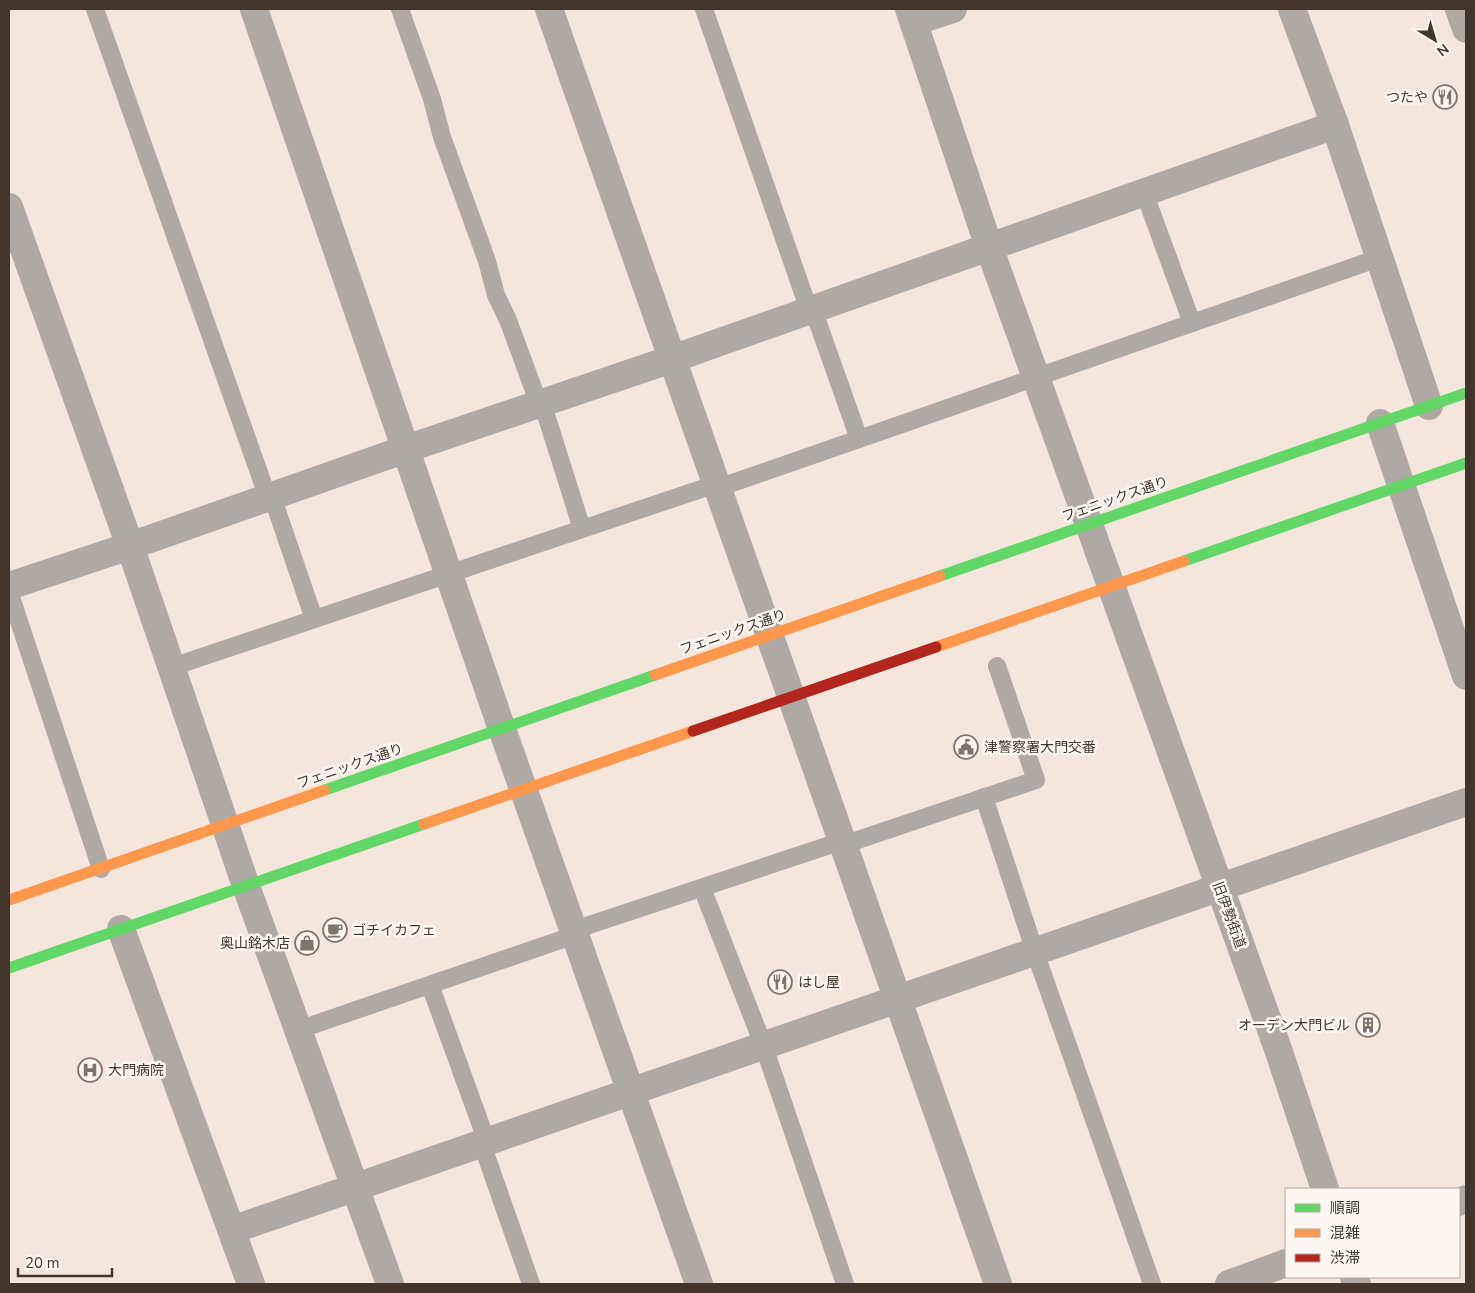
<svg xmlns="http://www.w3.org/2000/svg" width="1475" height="1293" font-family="'Nunito Sans','Noto Sans JP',sans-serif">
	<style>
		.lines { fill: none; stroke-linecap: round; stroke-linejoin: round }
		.lane { stroke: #aea9a4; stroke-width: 18 }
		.street { stroke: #aea9a4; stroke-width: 28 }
		.fast { stroke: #63d668; stroke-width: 11 }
		.slow { stroke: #ff974d; stroke-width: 11 }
		.jam { stroke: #b3261e; stroke-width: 11 }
		.labels { text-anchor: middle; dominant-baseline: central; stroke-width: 5; stroke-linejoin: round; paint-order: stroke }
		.poi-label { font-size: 14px; fill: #42352c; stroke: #fdf6f1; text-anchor: start }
		.street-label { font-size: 14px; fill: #42352c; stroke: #fdf6f1 }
	</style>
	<rect width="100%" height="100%" fill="#f4e6dc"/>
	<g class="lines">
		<g class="lane">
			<path d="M95 9 268 498"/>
			<path d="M400 9 432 99 442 137 487 261 496 295 508 320 539 404"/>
			<path d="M704 9 809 310"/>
			<path d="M1144 192 1192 323"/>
			<path d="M813 309 859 439"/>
			<path d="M542 402 582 529"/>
			<path d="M718 488 1379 258"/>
			<path d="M272 496 314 619"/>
			<path d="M9 591 101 869"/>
			<path d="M172 667 716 484"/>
			<path d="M984 797 1035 952 1152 1284"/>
			<path d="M843 845 1036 780 997 666"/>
			<path d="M702 888 764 1047 845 1284"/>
			<path d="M574 930 842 841"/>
			<path d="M430 985 487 1142"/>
			<path d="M298 1030 575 935"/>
			<path d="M482 1144 531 1284"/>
		</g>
		<g class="street">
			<path d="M254 9 502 729 699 1284"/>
			<path d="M549 9 998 1284"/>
			<path d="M909 9 989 247 1278 1049 1325 1189"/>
			<path d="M1292 9 1335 125 1429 406"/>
			<path d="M1459 9 1466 29"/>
			<path d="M914 22 953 9"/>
			<path d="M9 207 130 546 246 886 390 1284"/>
			<path d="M1380 423 1466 676"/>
			<path d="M9 586 130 546 406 449 672 359 1335 125"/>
			<path d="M121 929 251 1284"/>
			<path d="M1459 1202 1466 1199"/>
			<path d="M232 1230 1466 802"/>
			<path d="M1354 1277 1357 1284"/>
			<path d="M1229 1284 1286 1263"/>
		</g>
		<g class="fast">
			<path d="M1184 561 1466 463"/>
			<path d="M940 576 1466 393"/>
			<path d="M325 790 655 675"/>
			<path d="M9 968 424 824"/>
		</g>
		<g class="slow">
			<path d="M936 647 1184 561"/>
			<path d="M655 675 940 576"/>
			<path d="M424 824 693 731"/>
			<path d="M9 900 325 790"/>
		</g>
		<path class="jam" d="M693 731 936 647"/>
	</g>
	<defs>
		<g id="restaurant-ring" transform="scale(1.25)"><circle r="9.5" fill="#fdf6f1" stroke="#80736a" stroke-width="1.5"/><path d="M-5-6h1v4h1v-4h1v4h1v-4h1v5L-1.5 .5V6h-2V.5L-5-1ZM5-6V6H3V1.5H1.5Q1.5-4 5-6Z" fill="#80736a"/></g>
		<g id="civic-ring" transform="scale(1.25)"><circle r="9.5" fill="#fdf6f1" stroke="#80736a" stroke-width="1.5"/><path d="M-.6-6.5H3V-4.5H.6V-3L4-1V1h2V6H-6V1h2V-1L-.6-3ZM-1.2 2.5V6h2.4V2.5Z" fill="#80736a"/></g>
		<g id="cafe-ring" transform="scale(1.25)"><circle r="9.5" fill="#fdf6f1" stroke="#80736a" stroke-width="1.5"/><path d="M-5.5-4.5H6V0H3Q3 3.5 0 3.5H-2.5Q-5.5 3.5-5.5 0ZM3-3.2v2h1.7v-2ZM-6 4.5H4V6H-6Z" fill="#80736a"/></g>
		<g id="shop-ring" transform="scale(1.25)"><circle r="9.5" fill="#fdf6f1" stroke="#80736a" stroke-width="1.5"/><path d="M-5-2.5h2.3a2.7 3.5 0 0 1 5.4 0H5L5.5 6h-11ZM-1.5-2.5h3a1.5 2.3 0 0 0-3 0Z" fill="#80736a"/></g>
		<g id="building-ring" transform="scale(1.25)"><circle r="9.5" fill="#fdf6f1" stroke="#80736a" stroke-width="1.5"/><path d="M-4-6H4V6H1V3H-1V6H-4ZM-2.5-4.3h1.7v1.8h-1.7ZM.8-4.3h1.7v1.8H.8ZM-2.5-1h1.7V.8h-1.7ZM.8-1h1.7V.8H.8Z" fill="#80736a"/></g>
		<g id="hospital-ring" transform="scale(1.25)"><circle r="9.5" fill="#fdf6f1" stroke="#80736a" stroke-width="1.5"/><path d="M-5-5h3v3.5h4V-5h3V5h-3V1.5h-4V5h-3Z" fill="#80736a"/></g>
	</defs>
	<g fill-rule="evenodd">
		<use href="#restaurant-ring" x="1445" y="97"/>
		<use href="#civic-ring" x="966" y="747"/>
		<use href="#cafe-ring" x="335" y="930"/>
		<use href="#shop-ring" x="307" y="943"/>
		<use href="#restaurant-ring" x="780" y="982"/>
		<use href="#building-ring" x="1368" y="1025"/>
		<use href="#hospital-ring" x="90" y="1070"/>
	</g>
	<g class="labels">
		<g class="poi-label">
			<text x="1428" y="97" text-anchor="end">つたや</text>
			<text x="984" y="747">津警察署大門交番</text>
			<text x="352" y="930">ゴチイカフェ</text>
			<text x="290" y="943" text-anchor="end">奥山銘木店</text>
			<text x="798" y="982">はし屋</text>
			<text x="1350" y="1025" text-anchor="end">オーデン大門ビル</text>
			<text x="108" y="1070">大門病院</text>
		</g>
		<g class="street-label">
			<text transform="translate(1115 499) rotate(-19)">フェニックス通り</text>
			<text transform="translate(733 632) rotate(-19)">フェニックス通り</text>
			<text transform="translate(350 766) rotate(-19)">フェニックス通り</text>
			<text transform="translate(1229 915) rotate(70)">旧伊勢街道</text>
		</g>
	</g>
	<rect width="1475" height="1293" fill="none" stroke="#42352c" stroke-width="20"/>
	<rect x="1285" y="1188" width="175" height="90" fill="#fdf6f1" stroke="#b2a9a2"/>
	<rect x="1295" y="1204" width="25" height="8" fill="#63d668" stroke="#b2a9a2"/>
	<text x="1330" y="1213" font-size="15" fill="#42352c">順調</text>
	<rect x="1295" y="1229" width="25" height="8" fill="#ff974d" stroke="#b2a9a2"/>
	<text x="1330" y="1238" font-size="15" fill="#42352c">混雑</text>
	<rect x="1295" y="1254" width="25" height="8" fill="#b3261e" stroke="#b2a9a2"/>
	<text x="1330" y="1263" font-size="15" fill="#42352c">渋滞</text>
	<g transform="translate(1435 40) rotate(142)" stroke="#fdf6f1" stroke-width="4" paint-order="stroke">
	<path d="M0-4L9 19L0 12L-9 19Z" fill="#42352c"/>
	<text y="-8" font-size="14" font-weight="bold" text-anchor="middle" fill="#42352c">N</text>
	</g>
	<path d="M18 1268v8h94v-8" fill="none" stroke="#42352c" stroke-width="2.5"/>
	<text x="25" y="1268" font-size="15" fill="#42352c" stroke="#fdf6f1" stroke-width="4" paint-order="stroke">20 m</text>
</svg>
